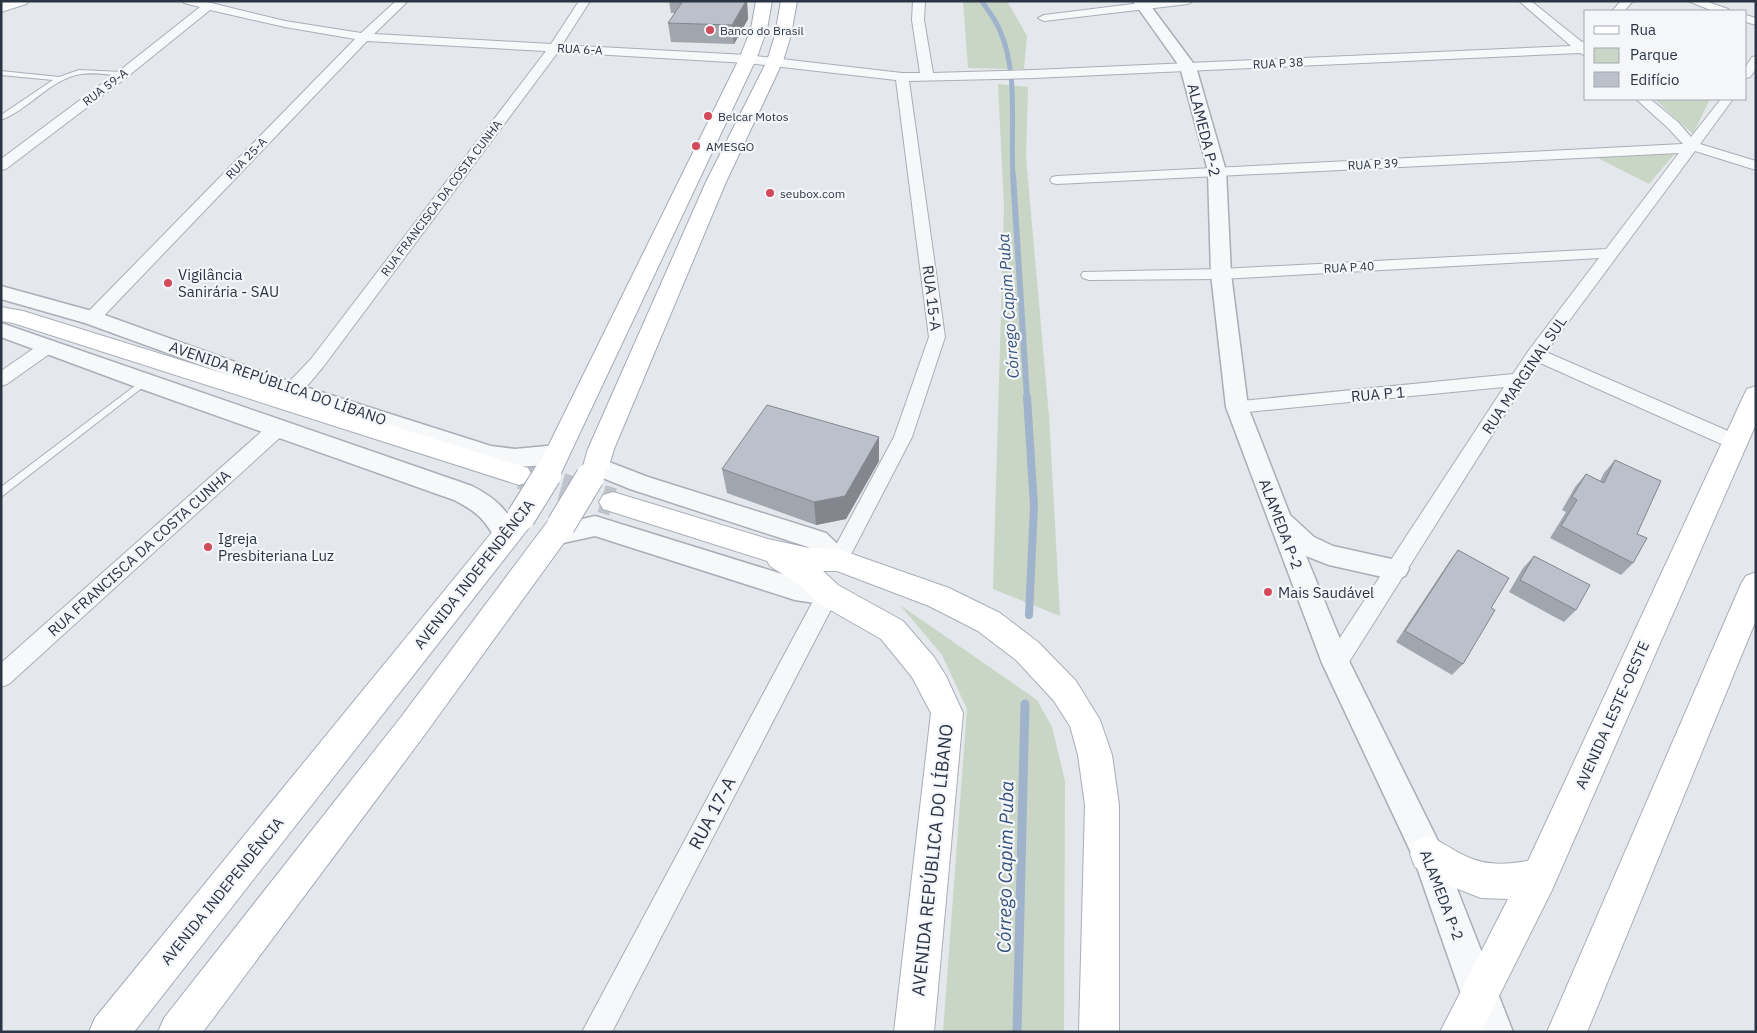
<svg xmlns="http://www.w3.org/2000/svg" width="1757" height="1033" font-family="'IBM Plex Sans',sans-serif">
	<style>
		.green { fill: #c9d6c5 }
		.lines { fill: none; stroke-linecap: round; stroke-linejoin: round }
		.stream-far3 { stroke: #9fb4cc; stroke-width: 5 }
		.stream-far2 { stroke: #9fb4cc; stroke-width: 6 }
		.stream-far1 { stroke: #9fb4cc; stroke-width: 8 }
		.stream { stroke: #9fb4cc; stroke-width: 9 }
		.secondary-tunnel { stroke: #bfc3cb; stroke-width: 28; stroke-dasharray: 28 14; stroke-linecap: butt }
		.service-casing { stroke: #a9aeb7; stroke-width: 2 }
		.minor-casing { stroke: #a9aeb7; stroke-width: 2 }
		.tertiary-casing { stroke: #a9aeb7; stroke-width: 3 }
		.secondary-casing { stroke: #a9aeb7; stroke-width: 2 }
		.primary-casing { stroke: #a3abb8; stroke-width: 2 }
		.service { fill: #f7f8fa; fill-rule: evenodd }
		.minor { fill: #f7f8fa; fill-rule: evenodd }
		.tertiary { fill: #f7f8fa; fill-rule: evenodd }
		.secondary { fill: #fff; fill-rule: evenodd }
		.primary { fill: #fff; fill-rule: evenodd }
		.primary-bridge-casing { stroke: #a3abb8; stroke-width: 30; stroke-linecap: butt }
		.primary-bridge { stroke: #fff; stroke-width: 28 }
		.wall { fill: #a1a5ae }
		.shaded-wall { fill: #83868d }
		.building { fill: #bbc0ca; stroke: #83868d }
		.poi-dot { fill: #d1495b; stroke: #f4f6f9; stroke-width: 2 }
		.labels { text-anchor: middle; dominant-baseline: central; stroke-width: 4.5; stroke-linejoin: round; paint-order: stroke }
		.far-poi-label { font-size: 12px; fill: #2b3445; stroke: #f4f6f9; text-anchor: start }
		.far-street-label { font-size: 12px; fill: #2b3445; stroke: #f4f6f9 }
		.street-label { font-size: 15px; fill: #2b3445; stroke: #f4f6f9 }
		.poi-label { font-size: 15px; fill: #2b3445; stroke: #f4f6f9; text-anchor: start }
		.water-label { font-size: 16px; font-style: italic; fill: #34527a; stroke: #f4f6f9 }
		.near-street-label { font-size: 18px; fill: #2b3445; stroke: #f4f6f9 }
		.near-water-label { font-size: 19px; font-style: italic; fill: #34527a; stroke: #f4f6f9 }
	</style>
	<rect width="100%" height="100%" fill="#e4e7ec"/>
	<g class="green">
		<path d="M963 1H1007L1027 36 1024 69 968 68Z"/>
		<path d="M998 84 1028 87 1026 157 1049 416 1060 616 993 589 1004 207Z"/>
		<path d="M1654 99H1710L1693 134Z"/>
		<path d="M1676 152 1649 184 1596 157Z"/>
		<path d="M900 605 1037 700 1052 727 1065 781 1064 1032H943L967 709 942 655Z"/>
	</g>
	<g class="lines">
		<path class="stream-far3" d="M982 1C988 11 996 20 1000 31 1019 73 1010 131 1013 176"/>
		<path class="stream-far2" d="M1013 175 1027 398"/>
		<path class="stream-far1" d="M1027 397 1034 506 1029 615"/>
		<path class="stream" d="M1017 1032 1025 704"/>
		<path class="secondary-tunnel" d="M521 475 613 502"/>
		<g class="service-casing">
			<g id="service">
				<path d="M79 70 123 72 126 74 123 76C109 75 94 72 81 74 50 79 30 109 1 120V115L53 80 1 75V71L59 77Z"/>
				<path d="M144 379 147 380 148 382 147 384 1 497V487Z"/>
			</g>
		</g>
		<g class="minor-casing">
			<g id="minor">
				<path d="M183 1H203L285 21 361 33 396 1H408L374 34 551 44 579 1H590L562 45 747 55 902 73H920L912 20 913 1H925L924 20 933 73 1034 70 1571 46 1519 1H1531L1582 42 1586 41V56L1580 53 1034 78 909 81 945 337 912 437 845 566 838 568 831 566 828 560 894 437 929 337 896 80 747 63 558 52 323 367C313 378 301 399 285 394L282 390 285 386 311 359 546 51 367 41 98 322 92 323 86 322 84 318 86 314 355 39 285 27 210 10 127 77 6 169 1 170V159L119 71 200 7 184 3Z"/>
				<path d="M1157 1H1193L1188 4 1044 21 1038 18 1044 15Z"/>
				<path d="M1621 1H1633L1624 11H1612Z"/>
				<path d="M1688 1H1705L1728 9 1730 11H1713Z"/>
				<path d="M1746 15 1756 18V25L1746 22Z"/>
				<path d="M1756 56V69L1750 77 1746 78V66L1752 57Z"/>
				<path d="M1636 99H1650L1678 122 1691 137 1721 99H1733L1700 144 1756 161V170L1695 151 1546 352 1742 437 1744 442 1742 447 1735 449 1728 447 1538 362 1344 670 1336 673 1328 670 1325 663 1328 656 1504 387 1237 413 1231 412 1228 407 1231 402 1513 374 1529 350 1599 258 1221 279 1089 280 1083 278 1081 275 1083 272 1221 269 1606 249 1679 153 1057 184 1052 183 1050 180 1052 177 1057 176 1683 144 1668 128Z"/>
				<path d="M49 340 55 342 58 346 55 350 7 384 1 386V371L43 342Z"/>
				<path d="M277 422 284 424 286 429 284 434 9 684 1 687V663L270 424Z"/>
				<path d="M828 585 836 588 839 594 612 1032H582L820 588Z"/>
			</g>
		</g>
		<g class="tertiary-casing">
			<g id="tertiary">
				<path d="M1133 1H1147L1196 67 1226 171 1231 274 1248 407 1290 515 1314 537 1333 546 1405 562 1409 569 1405 576 1396 580 1329 565 1306 556 1349 661 1439 843 1513 1032H1477L1461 994 1414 859 1322 663 1226 407 1211 274 1208 171 1180 67Z"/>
				<path d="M1 286 99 313 299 385 491 446 515 449 557 445 565 448 569 454 565 460C540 468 515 468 490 463L283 395 85 323 1 299Z"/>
				<path d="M1 323 472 486C497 499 507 509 519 535L515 542 506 545 497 542C485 519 477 512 454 500L136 387 1 337Z"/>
				<path d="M596 457 648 477 826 533 847 553 851 560 847 567C828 574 821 559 808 547L630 489 588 472 584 466 588 460Z"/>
				<path d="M595 516 795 578 837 586 841 594 837 602 828 605 795 600 595 536 554 545 545 542 541 535 545 528Z"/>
			</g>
		</g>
		<g class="secondary-casing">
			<g id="secondary">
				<path d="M29 1 26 4 1 12V2Z"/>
				<path d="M1 307 23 311 528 468 532 475 528 482 519 485 13 323 1 321Z"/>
				<path d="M1756 386V424L1552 890 1481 1032H1440L1508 899 1481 898 1445 884 1415 867 1410 854 1415 841 1428 836C1443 842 1455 852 1470 858 1488 866 1509 864 1528 861L1744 395 1747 389Z"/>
				<path d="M613 492 768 539 809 548 838 549 949 588 1000 613 1038 642 1076 681 1100 720 1112 755 1119 805V1032H1079L1085 805 1078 755 1070 726 1054 701 1016 660 978 631 929 606 837 571H823L838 585 903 621 934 657 946 676 963 713 934 1032H894L931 713 912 677 881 639 818 603 801 586 770 566 767 561 603 509 599 502 603 495Z"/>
				<path d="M1756 572V620L1587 1032H1547L1741 584 1746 576Z"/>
			</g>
		</g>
		<g class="primary-casing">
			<g id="primary">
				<path d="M756 1H772L767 29 757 57 560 475 556 482 547 485 538 482 534 475 740 57 751 29Z"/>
				<path d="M781 1H797L791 35 783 61 726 182 614 449 609 466 599 484 590 487 581 484 577 477 583 466 588 449 706 182 767 61 775 35Z"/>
				<path d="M521 506 531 509 535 517 531 525 134 1032H89L95 1018 511 509Z"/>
				<path d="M561 514 571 517 575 525 571 533 423 737 203 1032H158L164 1018 401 717 551 517Z"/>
			</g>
		</g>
		<use href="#service" class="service"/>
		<use href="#minor" class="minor"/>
		<use href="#tertiary" class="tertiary"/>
		<use href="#secondary" class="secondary"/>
		<use href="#primary" class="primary"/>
		<g class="primary-bridge-casing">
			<g id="primary-bridge">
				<path d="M521 517 547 475"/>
				<path d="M561 525 590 477"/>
			</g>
		</g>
		<use href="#primary-bridge" class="primary-bridge"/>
	</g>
	<g class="wall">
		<path d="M669 1H747L748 19 734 44 671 42 668 23 675 13H671Z"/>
		<path d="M1615 460 1637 534 1633 563 1621 575 1550 538 1566 512 1562 510 1575 487 1586 474 1600 481 1604 473Z"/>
		<path d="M879 461 846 519 816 525 727 493 722 469Z"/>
		<path d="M1458 550 1491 608 1463 664 1452 675 1396 642 1449 562Z"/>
		<path d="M1534 556 1576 610 1564 622 1509 592 1523 568Z"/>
	</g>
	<g class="shaded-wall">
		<path d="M740 1H747L748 19 734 44 732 25Z"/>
		<path d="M879 437V461L846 519 816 525 814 502Z"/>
	</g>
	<g class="building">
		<path d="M683 1H746L732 25 668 23Z"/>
		<path d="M767 405 879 437 845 496 814 502 722 469Z"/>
		<path d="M1615 460 1661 481 1637 534 1647 538 1633 563 1561 526 1577 500 1572 497 1586 474 1604 483Z"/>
		<path d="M1458 550 1509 578 1491 608 1495 610 1463 664 1405 631Z"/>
		<path d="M1534 556 1590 585 1576 610 1520 580Z"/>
	</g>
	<g class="poi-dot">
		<circle cx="710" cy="30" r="5"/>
		<circle cx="708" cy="116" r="5"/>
		<circle cx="696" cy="146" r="5"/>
		<circle cx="770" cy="193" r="5"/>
		<circle cx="168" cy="283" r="5"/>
		<circle cx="208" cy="547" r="5"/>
		<circle cx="1268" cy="592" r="5"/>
	</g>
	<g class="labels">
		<g class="far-poi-label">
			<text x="720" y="30">Banco do Brasil</text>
			<text x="718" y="116">Belcar Motos</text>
			<text x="706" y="146">AMESGO</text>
			<text x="780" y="193">seubox.com</text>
		</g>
		<g class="far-street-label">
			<text transform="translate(580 49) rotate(3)">RUA 6-A</text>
			<text transform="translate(1278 63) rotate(-3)">RUA P 38</text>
			<text transform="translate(105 87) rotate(-37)">RUA 59-A</text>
			<text transform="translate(246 158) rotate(-46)">RUA 25-A</text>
			<text transform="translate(1373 164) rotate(-3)">RUA P 39</text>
			<text transform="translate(441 198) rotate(-53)">RUA FRANCISCA DA COSTA CUNHA</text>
			<text transform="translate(1349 267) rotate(-3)">RUA P 40</text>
		</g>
		<g class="street-label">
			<text transform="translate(1204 130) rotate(76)">ALAMEDA P-2</text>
			<text transform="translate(932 298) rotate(83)">RUA 15-A</text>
			<text transform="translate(1524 375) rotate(-56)">RUA MARGINAL SUL</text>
			<text transform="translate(278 383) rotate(19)">AVENIDA REPÚBLICA DO LÍBANO</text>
			<text transform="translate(1378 394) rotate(-5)">RUA P 1</text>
			<text transform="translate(1281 524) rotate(69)">ALAMEDA P-2</text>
			<text transform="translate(139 553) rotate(-42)">RUA FRANCISCA DA COSTA CUNHA</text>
			<text transform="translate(474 574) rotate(-52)">AVENIDA INDEPENDÊNCIA</text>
			<text transform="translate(1612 715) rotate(-66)">AVENIDA LESTE-OESTE</text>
			<text transform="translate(222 891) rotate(-51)">AVENIDA INDEPENDÊNCIA</text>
			<text transform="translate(1442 895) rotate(69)">ALAMEDA P-2</text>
		</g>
		<g class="poi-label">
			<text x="178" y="274">Vigilância<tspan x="178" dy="17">Sanirária - SAU</tspan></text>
			<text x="218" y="538">Igreja<tspan x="218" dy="17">Presbiteriana Luz</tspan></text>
			<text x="1278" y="592">Mais Saudável</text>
		</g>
		<g class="water-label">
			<text transform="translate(1008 306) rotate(-94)">Córrego Capim Puba</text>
		</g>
		<g class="near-street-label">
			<text transform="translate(712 813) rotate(-62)">RUA 17-A</text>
			<text transform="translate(932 860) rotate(-84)">AVENIDA REPÚBLICA DO LÍBANO</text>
		</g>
		<g class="near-water-label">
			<text transform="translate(1005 867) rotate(-89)">Córrego Capim Puba</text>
		</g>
	</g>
	<rect width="1757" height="1033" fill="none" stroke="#2b3445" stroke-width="5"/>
	<rect x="1584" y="10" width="162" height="90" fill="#f4f6f9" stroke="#a4a8b1"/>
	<rect x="1594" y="26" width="25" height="8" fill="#ffffff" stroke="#a4a8b1"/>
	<text x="1630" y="35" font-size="15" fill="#2b3445">Rua</text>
	<rect x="1594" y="48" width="25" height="15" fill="#c9d6c5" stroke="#a4a8b1"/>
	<text x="1630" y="60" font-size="15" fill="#2b3445">Parque</text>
	<rect x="1594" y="72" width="25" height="15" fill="#bbc0ca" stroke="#a4a8b1"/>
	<text x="1630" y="85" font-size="15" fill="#2b3445">Edifício</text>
</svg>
